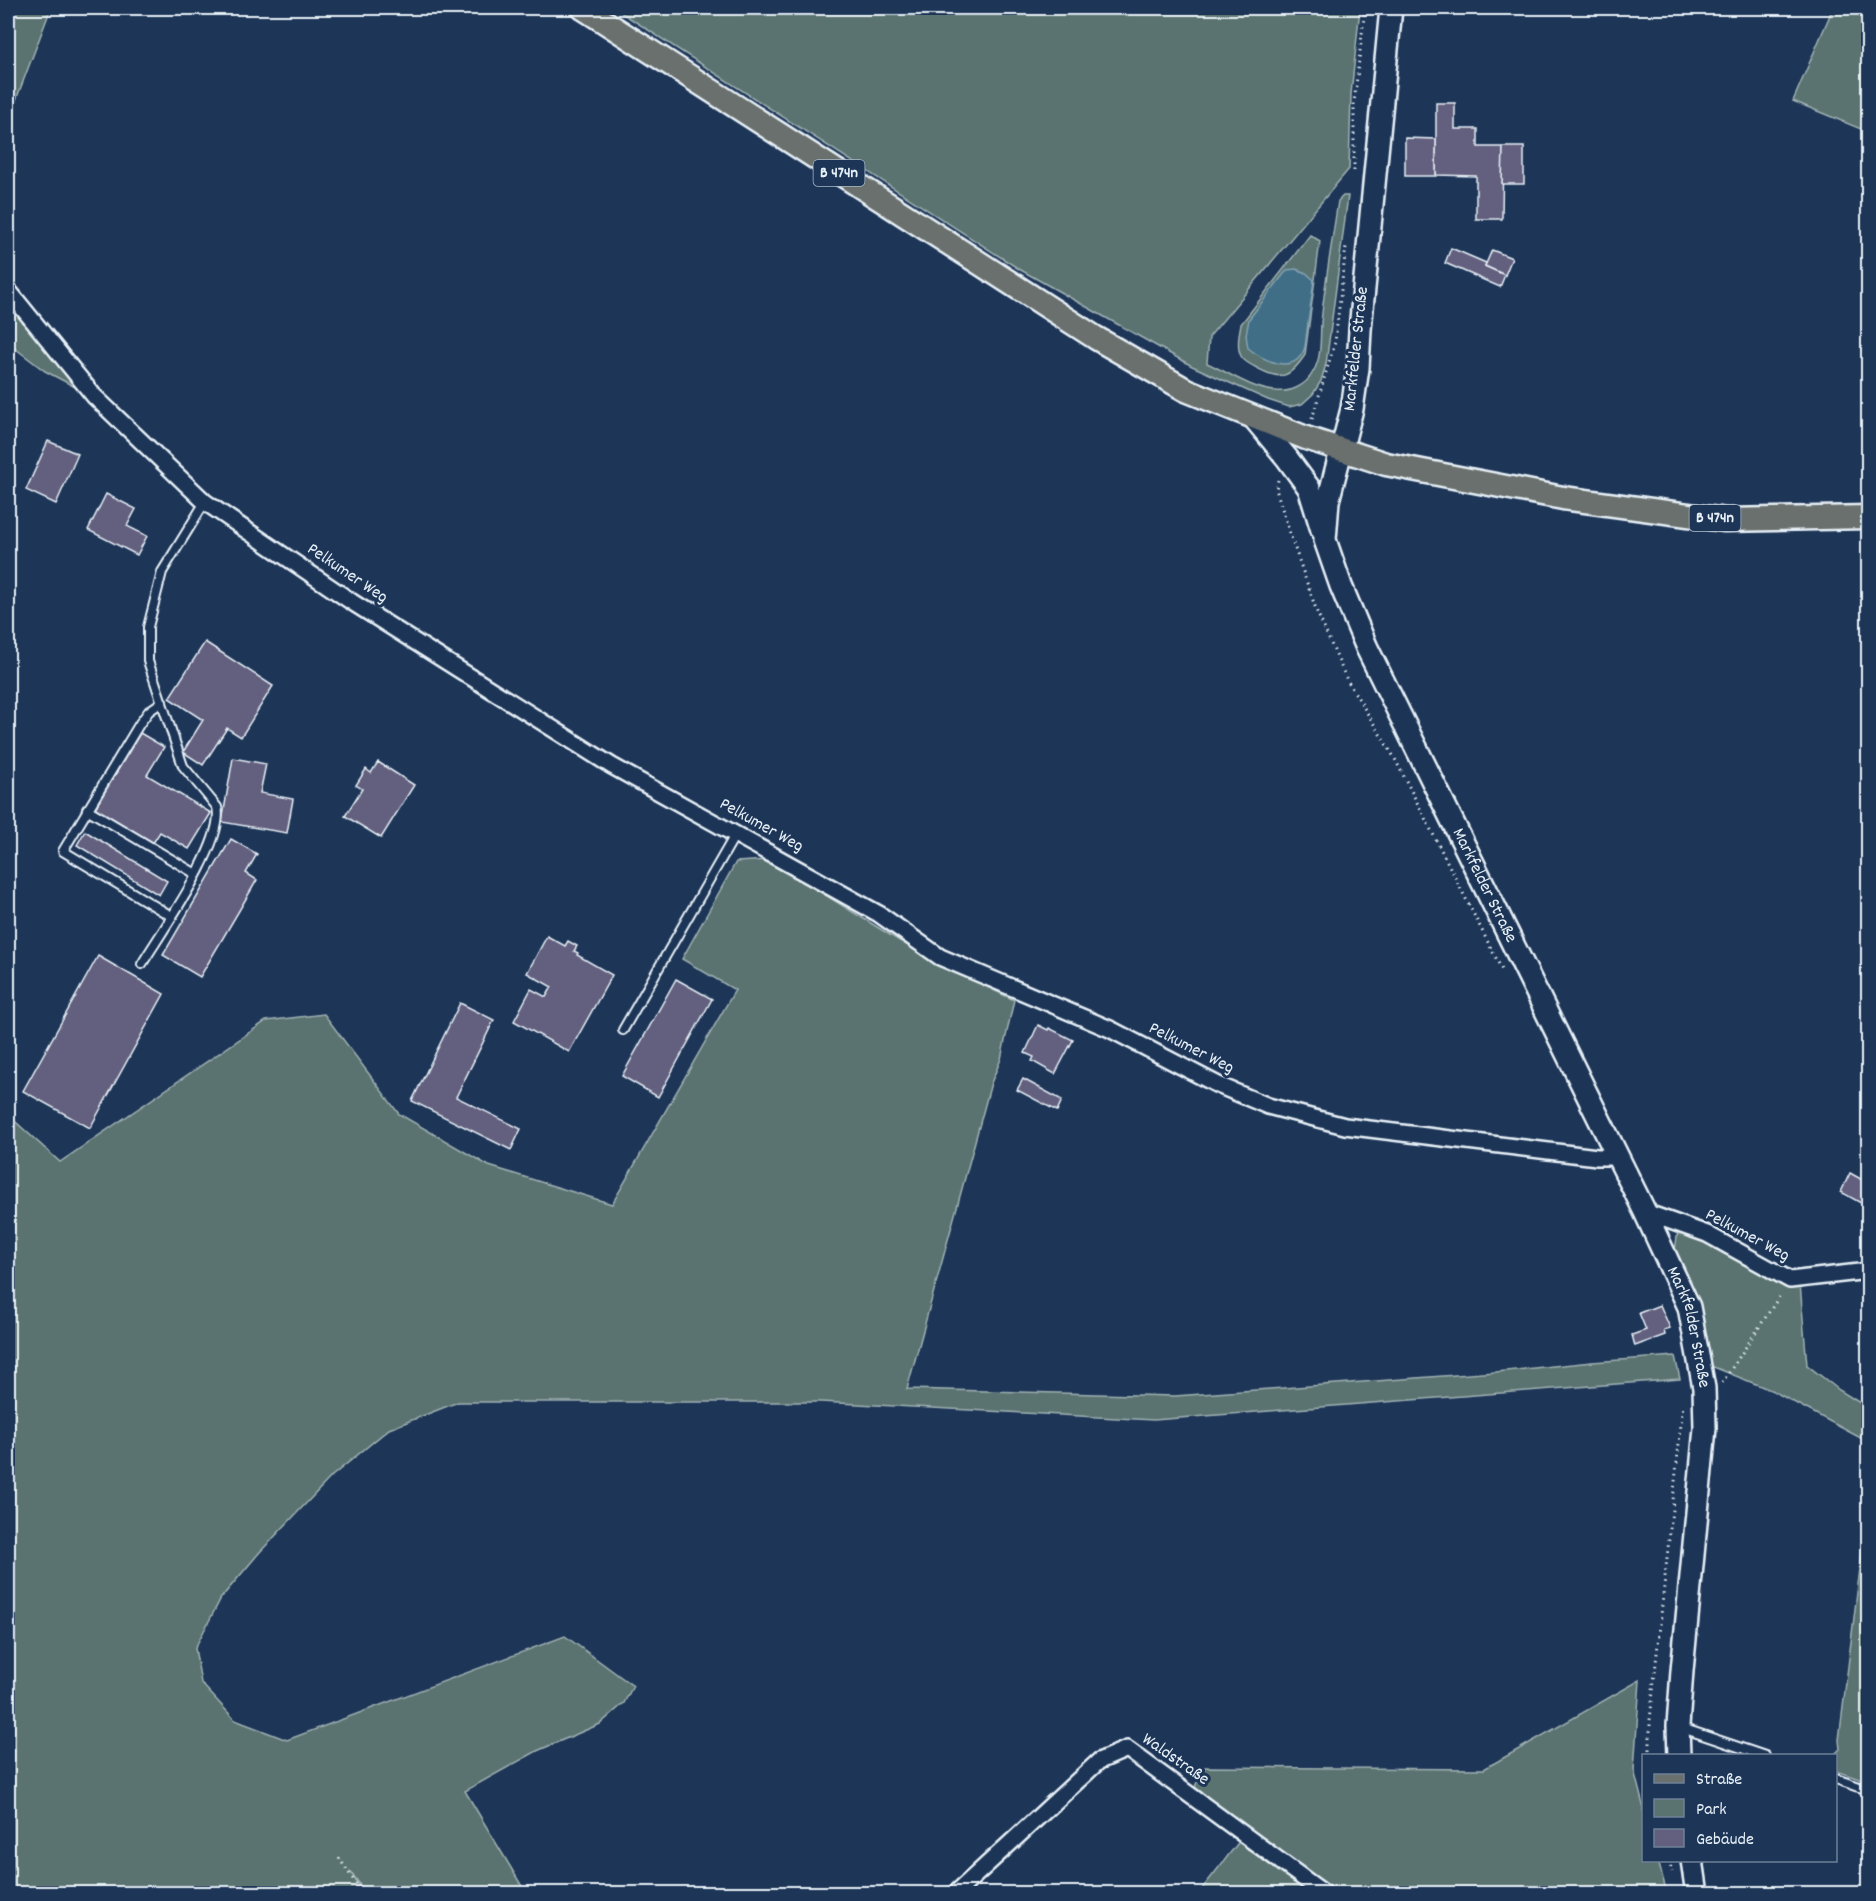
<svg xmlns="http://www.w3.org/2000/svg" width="1876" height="1901" font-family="Dekko,sans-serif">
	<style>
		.green { fill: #5a7370; stroke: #a1b2b4; stroke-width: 1.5 }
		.water { fill: #416e86; stroke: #84a2b4; stroke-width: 1.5 }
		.building { fill: #63607f; stroke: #e8f1f8; stroke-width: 1.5 }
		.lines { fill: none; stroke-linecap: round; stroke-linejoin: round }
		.lane-casing { stroke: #e8f1f8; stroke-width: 12 }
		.street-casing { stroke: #e8f1f8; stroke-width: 20 }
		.secondary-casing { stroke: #e8f1f8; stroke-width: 26 }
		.primary-casing { stroke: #e8f1f8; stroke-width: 27 }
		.path { stroke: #e8f1f8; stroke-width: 3; stroke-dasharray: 1.5 4.5; stroke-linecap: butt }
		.lane { stroke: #1d3557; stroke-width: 8 }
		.street { stroke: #1d3557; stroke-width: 15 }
		.secondary { stroke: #1d3557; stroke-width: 21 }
		.primary { stroke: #6a706d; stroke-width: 22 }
		.labels { text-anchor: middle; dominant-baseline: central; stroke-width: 6; stroke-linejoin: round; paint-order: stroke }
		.shield { fill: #1d3557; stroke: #abb9c8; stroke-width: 1.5 }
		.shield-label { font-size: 16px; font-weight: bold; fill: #e8f1f8 }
		.street-label { font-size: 18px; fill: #e8f1f8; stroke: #1d3557 }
	</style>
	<rect width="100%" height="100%" fill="#1d3557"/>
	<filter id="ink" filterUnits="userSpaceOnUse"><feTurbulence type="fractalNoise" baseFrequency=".0167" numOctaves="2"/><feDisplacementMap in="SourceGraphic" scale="12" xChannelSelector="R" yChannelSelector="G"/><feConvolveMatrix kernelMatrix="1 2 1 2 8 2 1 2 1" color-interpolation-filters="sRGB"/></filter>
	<g filter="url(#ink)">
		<g class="green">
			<path d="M8 8H51L8 121Z"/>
			<path d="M614 8H1360L1351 94 1349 169 1209 337 1207 363C1227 372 1254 390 1275 391 1290 393 1306 386 1313 372 1322 357 1320 340 1321 323 1325 282 1332 242 1338 201L1343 196H1348L1326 364 1321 381 1313 394 1302 404 1289 407 1268 400 1192 366 1019 269Z"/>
			<path d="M1833 8H1868V132L1793 101Z"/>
			<path d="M1310 235 1320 241 1305 355C1289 379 1280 381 1255 367 1250 364 1244 362 1241 356 1236 347 1239 333 1241 324Z"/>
			<path d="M8 300 77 388 45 371 8 343Z"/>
			<path d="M769 860 898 940 936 962 1014 1000 1001 1059 991 1083 907 1389 1175 1396 1496 1372 1592 1362 1675 1356 1680 1379 1154 1420 820 1402H458L389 1429 332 1476 259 1553 221 1598 195 1648 201 1683 235 1720 287 1740 565 1636 633 1686 624 1703 600 1724 537 1751 465 1791 526 1893H366L350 1871 363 1893H8V1115L60 1162 266 1021 324 1014 399 1114 489 1166 612 1204 735 990 682 959 736 862Z"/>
			<path d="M1678 1231 1712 1244 1800 1284 1807 1365 1839 1390 1868 1408V1442L1773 1391 1711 1366 1696 1299 1675 1250Z"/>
			<path d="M1868 1503V1782L1836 1771 1834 1755 1840 1749 1839 1740Z"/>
			<path d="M1640 1680 1634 1770 1643 1805 1644 1860 1658 1861 1667 1893H1330L1195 1787 1203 1767 1484 1769Z"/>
			<path d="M1245 1834 1325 1894H1198Z"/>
		</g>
		<path class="water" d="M1296 269 1306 273 1314 280C1312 297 1309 314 1307 331 1306 337 1306 345 1304 350 1293 376 1263 360 1248 348L1246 335 1249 319 1287 270Z"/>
		<g class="building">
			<path d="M1436 103H1455V129H1478V147H1503L1502 219H1476V176L1436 175Z"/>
			<path d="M1405 138 1436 139V176H1405Z"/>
			<path d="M1503 147H1524V184H1502Z"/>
			<path d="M1451 248 1486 263 1485 266 1505 275 1500 287 1445 263Z"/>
			<path d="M1492 250 1512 258 1505 275 1485 266Z"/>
			<path d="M48 441 78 454 56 504 26 490Z"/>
			<path d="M106 494 136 509 127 526 147 536 137 555 88 530Z"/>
			<path d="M205 642 273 686 241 737 227 728 203 765 183 752 203 720 169 698Z"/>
			<path d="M140 733 164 747 147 775 211 813 189 849 160 832 153 843 95 808Z"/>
			<path d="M233 758 266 764 260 793 293 799 287 833 222 822Z"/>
			<path d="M378 762 414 785 381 838 345 816 362 789 356 785 366 769 371 773Z"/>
			<path d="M85 831 167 881 159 895 77 845Z"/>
			<path d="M231 839 257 854 246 873 257 880 200 977 163 955Z"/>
			<path d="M547 936 565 946 568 941 577 946 574 951 578 953 577 955 612 975 569 1052 514 1021 531 989 546 997 552 987 527 973Z"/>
			<path d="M98 956 164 994 90 1128 23 1091Z"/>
			<path d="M676 979 712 999 658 1097 622 1076Z"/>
			<path d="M460 1003 494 1020 456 1097 521 1129 511 1150 412 1101Z"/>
			<path d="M1038 1025 1048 1030 1049 1028 1073 1040 1055 1074 1032 1061 1034 1057 1025 1053Z"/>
			<path d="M1023 1079 1062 1100 1057 1111 1017 1090Z"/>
			<path d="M1850 1173 1868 1183V1207L1841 1192Z"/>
			<path d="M1660 1305 1670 1328 1664 1330 1665 1335 1635 1346 1632 1335 1646 1330 1639 1313Z"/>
		</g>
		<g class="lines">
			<g class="lane-casing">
				<g id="lane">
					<path d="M162 702 149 711 140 723 63 851 171 916"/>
					<path d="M87 809 196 874"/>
					<path d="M142 964C161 932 226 842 217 807L183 766 148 661V627L162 572 205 502"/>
					<path d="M623 1030 735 835"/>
					<path d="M1679 1727 1765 1756"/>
					<path d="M1836 1779 1868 1790"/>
				</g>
			</g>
			<g class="street-casing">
				<g id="street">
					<path d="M8 290 94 396 205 502 352 602 612 766 879 914 940 957 1110 1029 1218 1085 1268 1106 1345 1126 1597 1157H1617"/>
					<path d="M1645 1212 1707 1234 1790 1280 1868 1271"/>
					<path d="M955 1894 1099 1761 1127 1749 1325 1894"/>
				</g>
			</g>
			<g class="secondary-casing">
				<g id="secondary">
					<path id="s1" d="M1391 8 1360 330 1358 368 1352 409 1328 501 1325 540 1341 586 1367 648 1645 1212 1689 1307 1704 1388 1705 1428 1682 1671 1678 1726 1679 1756"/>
					<path d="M1253 417 1287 458 1309 488 1322 530"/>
					<path d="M1692 1860 1697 1894"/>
				</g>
			</g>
			<g class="primary-casing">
				<path id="primary" d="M583 8 1096 338 1186 390 1306 438 1386 464 1563 498 1725 520 1868 517"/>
			</g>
			<g class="path">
				<path d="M1354 171V103L1365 8"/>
				<path d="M1312 419 1335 342 1346 247"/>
				<path d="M1278 480 1276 489 1292 540 1317 612 1347 680 1394 757 1502 970"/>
				<path d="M1722 1383 1781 1294"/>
				<path d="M1650 1756V1720L1683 1405"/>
				<path d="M339 1858 363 1894"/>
				<path d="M1669 1860 1672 1872"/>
			</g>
			<use href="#lane" class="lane"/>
			<use href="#street" class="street"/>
			<use href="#secondary" class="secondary"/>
			<use href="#primary" class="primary"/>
		</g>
	</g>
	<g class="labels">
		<g class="shield">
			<rect x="813.5" y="160" width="51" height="26" rx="4.5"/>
			<rect x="1689.5" y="505" width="51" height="26" rx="4.5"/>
		</g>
		<g class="shield-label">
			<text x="839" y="173">B 474n</text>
			<text x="1715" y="518">B 474n</text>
		</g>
		<g class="street-label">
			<text transform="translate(1357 349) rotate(-84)">Markfelder Straße</text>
			<text transform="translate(347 574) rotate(34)">Pelkumer Weg</text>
			<text transform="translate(761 826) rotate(29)">Pelkumer Weg</text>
			<text stroke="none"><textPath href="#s1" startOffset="918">Markfelder Straße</textPath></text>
			<text transform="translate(1191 1049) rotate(27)">Pelkumer Weg</text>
			<text transform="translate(1747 1236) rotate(28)">Pelkumer Weg</text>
			<text stroke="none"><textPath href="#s1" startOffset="1406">Markfelder Straße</textPath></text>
			<text transform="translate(1175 1760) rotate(35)">Waldstraße</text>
		</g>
	</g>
	<rect width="1876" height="1901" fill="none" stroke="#1d3557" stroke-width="30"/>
	<rect x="15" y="15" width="1846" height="1871" fill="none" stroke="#e8f1f8" stroke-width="2" filter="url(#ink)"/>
	<rect x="1642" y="1754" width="195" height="108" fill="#1d3557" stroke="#6e8097" stroke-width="1.5"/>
	<rect x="1654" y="1774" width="30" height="9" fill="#6a706d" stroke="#6e8097" stroke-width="1.5"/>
	<text x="1696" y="1784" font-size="18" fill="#e8f1f8">Straße</text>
	<rect x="1654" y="1799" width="30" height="18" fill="#5a7370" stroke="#6e8097" stroke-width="1.5"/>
	<text x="1696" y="1814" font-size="18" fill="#e8f1f8">Park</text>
	<rect x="1654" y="1829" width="30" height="18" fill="#63607f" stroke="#6e8097" stroke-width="1.5"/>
	<text x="1696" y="1844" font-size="18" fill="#e8f1f8">Gebäude</text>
</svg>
